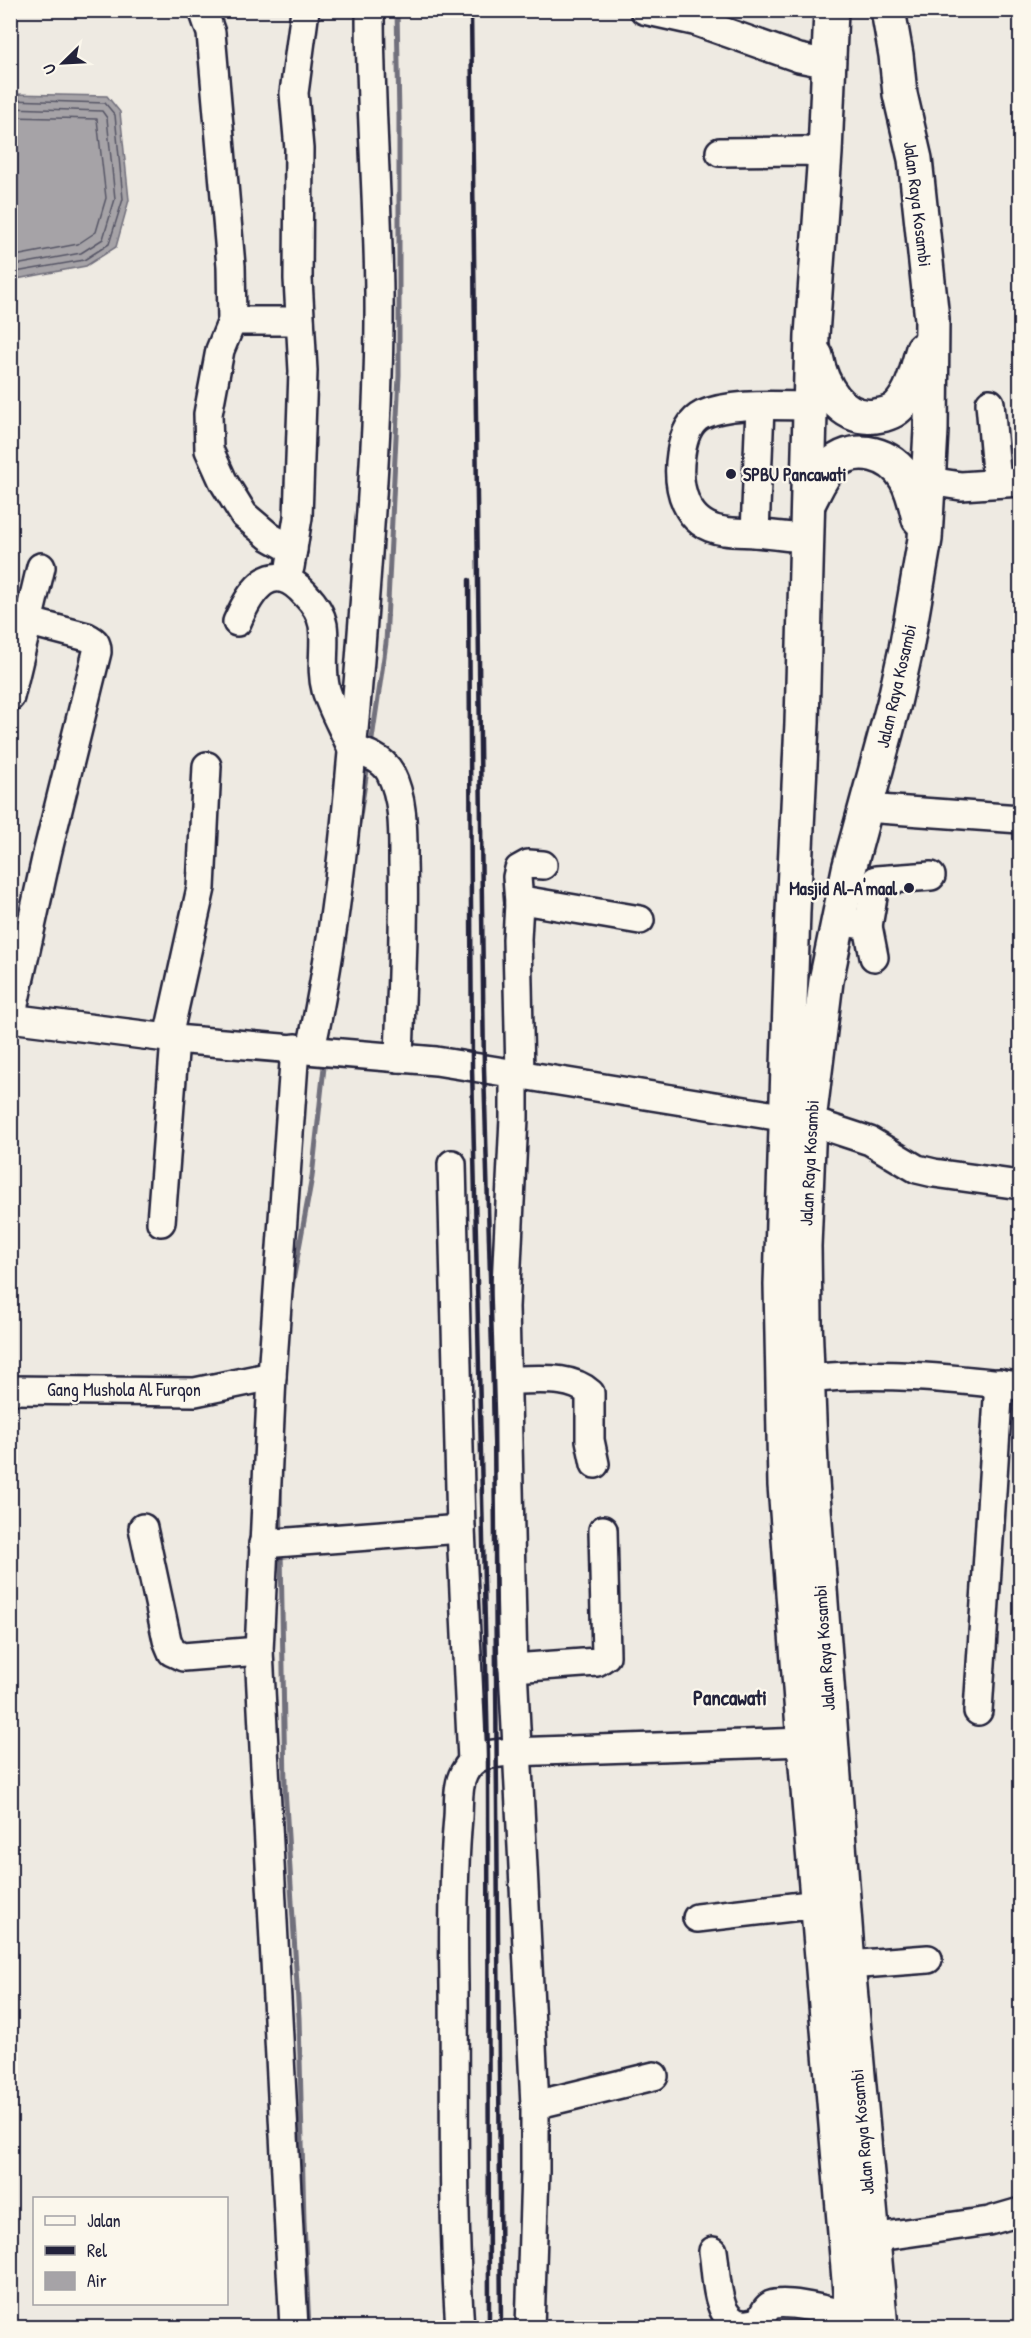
<svg xmlns="http://www.w3.org/2000/svg" width="1031" height="2338" font-family="'Patrick Hand',sans-serif">
	<style>
		.built { fill: #dfdbd5 }
		.water { fill: #a6a3a7; stroke: #716f7c; stroke-width: 1.5 }
		.lines { fill: none; stroke-linecap: round; stroke-linejoin: round }
		.shore { stroke: #575666; stroke-width: 1.5 }
		.stream { stroke: #716f7c; stroke-width: 5 }
		.minor-casing { stroke: #22223b; stroke-width: 32 }
		.highway-casing { stroke: #22223b; stroke-width: 38 }
		.minor { stroke: #fbf7ec; stroke-width: 27 }
		.highway { stroke: #fbf7ec; stroke-width: 33 }
		.rail { stroke: #22223b; stroke-width: 4.5 }
		.poi-dot { fill: #22223b; stroke: #fbf7ec; stroke-width: 2 }
		.labels { text-anchor: middle; dominant-baseline: central; stroke-width: 4.5; stroke-linejoin: round; paint-order: stroke }
		.street-label { font-size: 18px; fill: #22223b; stroke: #fbf7ec }
		.poi-label { font-size: 18px; font-weight: bold; fill: #22223b; stroke: #fbf7ec; text-anchor: start }
		.quarter-label { font-size: 21px; font-weight: bold; fill: #22223b; stroke: #fbf7ec }
	</style>
	<rect width="100%" height="100%" fill="#eeeae2"/>
	<filter id="ink" filterUnits="userSpaceOnUse"><feTurbulence type="fractalNoise" baseFrequency=".0167" numOctaves="2"/><feDisplacementMap in="SourceGraphic" scale="12" xChannelSelector="R" yChannelSelector="G"/><feConvolveMatrix kernelMatrix="1 2 1 2 8 2 1 2 1" color-interpolation-filters="sRGB"/></filter>
	<g filter="url(#ink)">
		<path class="built" d="M756 11H811V18Z"/>
		<path class="water" d="M11 94 107 96 120 112 129 200 116 247 86 266 11 280Z"/>
		<g class="lines">
			<g class="shore">
				<path d="M10 100 105 103 115 115 123 199 109 244 84 260 10 273"/>
				<path d="M10 108 102 111 107 118 115 199 103 239 81 253 10 266"/>
				<path d="M10 117 97 119 106 198 96 232 78 244 10 257"/>
			</g>
			<g class="stream">
				<path d="M371 746 386 643 399 375V117L397 10"/>
				<path d="M357 835 368 764"/>
				<path d="M291 1292 312 1177 325 1058"/>
				<path d="M280 1490 281 1535"/>
				<path d="M281 1550 285 1787 299 2018 304 2222 309 2328"/>
			</g>
			<g class="minor-casing">
				<g id="minor">
					<path d="M203 10 211 33 231 266 232 321 220 350 208 414 209 450 223 481 244 515 270 537 293 550"/>
					<path d="M644 10 694 21 799 58 829 64"/>
					<path d="M720 152 804 151 825 153"/>
					<path d="M232 321H300"/>
					<path d="M990 403 997 483"/>
					<path d="M929 481 961 486 1020 482"/>
					<path d="M755 533 760 407"/>
					<path d="M806 538C789 537 773 535 756 533 746 532 735 533 724 531 685 526 676 487 681 454 683 440 688 422 702 415 730 402 779 406 810 406"/>
					<path d="M290 567 298 517 303 371 298 279 299 149 294 93 305 10"/>
					<path d="M237 622C251 590 272 557 305 594 313 602 321 614 323 625 326 647 320 668 326 690 332 710 344 730 352 749 366 753 383 759 390 772 404 799 403 832 403 862 405 927 401 993 399 1058"/>
					<path d="M10 697 41 567"/>
					<path d="M865 808 1020 819"/>
					<path d="M519 903 517 877 519 869 528 864 543 865"/>
					<path d="M838 921 868 926 876 880 931 876"/>
					<path d="M868 926 874 957"/>
					<path d="M10 1018 175 1039 436 1061 788 1118"/>
					<path d="M11 1018 47 854 97 652C97 643 95 641 87 637L30 622"/>
					<path d="M168 1037 201 888 207 766"/>
					<path d="M311 1049C339 921 349 790 360 660 369 538 380 416 379 293 378 199 370 105 370 10"/>
					<path d="M514 1074V1118L505 1307 513 1668 535 2105V2172L530 2328"/>
					<path d="M520 1075 517 939 519 903 528 901 640 920"/>
					<path d="M809 1121 870 1141 917 1169 934 1173 1020 1185"/>
					<path d="M452 1164 461 1529 472 1761"/>
					<path d="M161 1222 175 1039"/>
					<path d="M807 1379C878 1371 949 1378 1020 1386"/>
					<path d="M507 1380C534 1381 569 1374 590 1393V1440L595 1464"/>
					<path d="M10 1390 195 1392 272 1376"/>
					<path d="M143 1528 167 1640 172 1652 183 1657 259 1651"/>
					<path d="M263 1544 461 1529"/>
					<path d="M513 1668 597 1662 606 1656 603 1530"/>
					<path d="M978 1711 999 1383"/>
					<path d="M697 1918 818 1904"/>
					<path d="M848 1965 928 1959"/>
					<path d="M535 2105 654 2076"/>
					<path d="M871 2238 989 2221 1020 2212"/>
					<path d="M713 2251C718 2281 714 2338 760 2321 763 2316 765 2308 771 2305 788 2299 833 2312 852 2316"/>
					<path d="M294 2328 259 1651 272 1376 295 1048"/>
					<path d="M460 2328C452 2214 455 2100 454 1986 453 1929 453 1874 458 1817 459 1802 457 1786 464 1773 474 1753 492 1754 511 1752L804 1742"/>
				</g>
			</g>
			<g class="highway-casing">
				<g id="highway">
					<path d="M831 10 825 153 812 335 802 723 793 911 781 1284 785 1485 804 1742 853 2328"/>
					<path d="M816 356C821 385 841 421 875 416 884 415 894 412 900 405 914 389 917 368 923 349"/>
					<path d="M809 502C816 489 822 473 834 463 857 444 892 454 906 479 913 491 916 506 919 519"/>
					<path d="M881 2328 848 1965 811 1468 805 1321 804 1246 809 1121 826 981 849 869 894 703 906 649 925 539 931 430 932 319 915 159 900 94 896 55 888 10"/>
				</g>
			</g>
			<use href="#minor" class="minor"/>
			<use href="#highway" class="highway"/>
			<g class="rail">
				<path d="M471 10 484 1069 494 1412 501 2328"/>
				<path d="M469 580 472 1067 488 1755 489 2328"/>
			</g>
		</g>
	</g>
	<g class="poi-dot">
		<circle cx="731" cy="474" r="6"/>
		<circle cx="909" cy="888" r="6"/>
	</g>
	<g class="labels">
		<g class="street-label">
			<text transform="translate(918 204) rotate(83)">Jalan Raya Kosambi</text>
			<text transform="translate(896 686) rotate(-77)">Jalan Raya Kosambi</text>
			<text transform="translate(809 1163) rotate(-87)">Jalan Raya Kosambi</text>
			<text x="124" y="1389">Gang Mushola Al Furqon</text>
			<text transform="translate(824 1648) rotate(-94)">Jalan Raya Kosambi</text>
			<text transform="translate(862 2132) rotate(-95)">Jalan Raya Kosambi</text>
		</g>
		<g class="poi-label">
			<text x="743" y="474">SPBU Pancawati</text>
			<text x="897" y="888" text-anchor="end">Masjid Al-A'maal</text>
		</g>
		<g class="quarter-label">
			<text x="730" y="1697">Pancawati</text>
		</g>
	</g>
	<rect width="1031" height="2338" fill="none" stroke="#fbf7ec" stroke-width="36"/>
	<rect x="18" y="18" width="995" height="2302" fill="none" stroke="#22223b" stroke-width="2" filter="url(#ink)"/>
	<rect x="33" y="2197" width="195" height="108" fill="#fbf7ec" stroke="#a4a2a5" stroke-width="1.5"/>
	<rect x="45" y="2216" width="30" height="9" fill="#fbf7ec" stroke="#a4a2a5" stroke-width="1.5"/>
	<text x="87" y="2227" font-size="18" fill="#22223b">Jalan</text>
	<rect x="45" y="2246" width="30" height="9" fill="#22223b" stroke="#a4a2a5" stroke-width="1.5"/>
	<text x="87" y="2257" font-size="18" fill="#22223b">Rel</text>
	<rect x="45" y="2272" width="30" height="18" fill="#a6a3a7" stroke="#a4a2a5" stroke-width="1.5"/>
	<text x="87" y="2287" font-size="18" fill="#22223b">Air</text>
	<g transform="translate(63 63) rotate(246)" stroke="#fbf7ec" stroke-width="4.5" paint-order="stroke">
	<path d="M0-4.5L10 22L0 15L-10 22Z" fill="#22223b"/>
	<text y="-9" font-size="16" font-weight="bold" text-anchor="middle" fill="#22223b">U</text>
	</g>
</svg>
